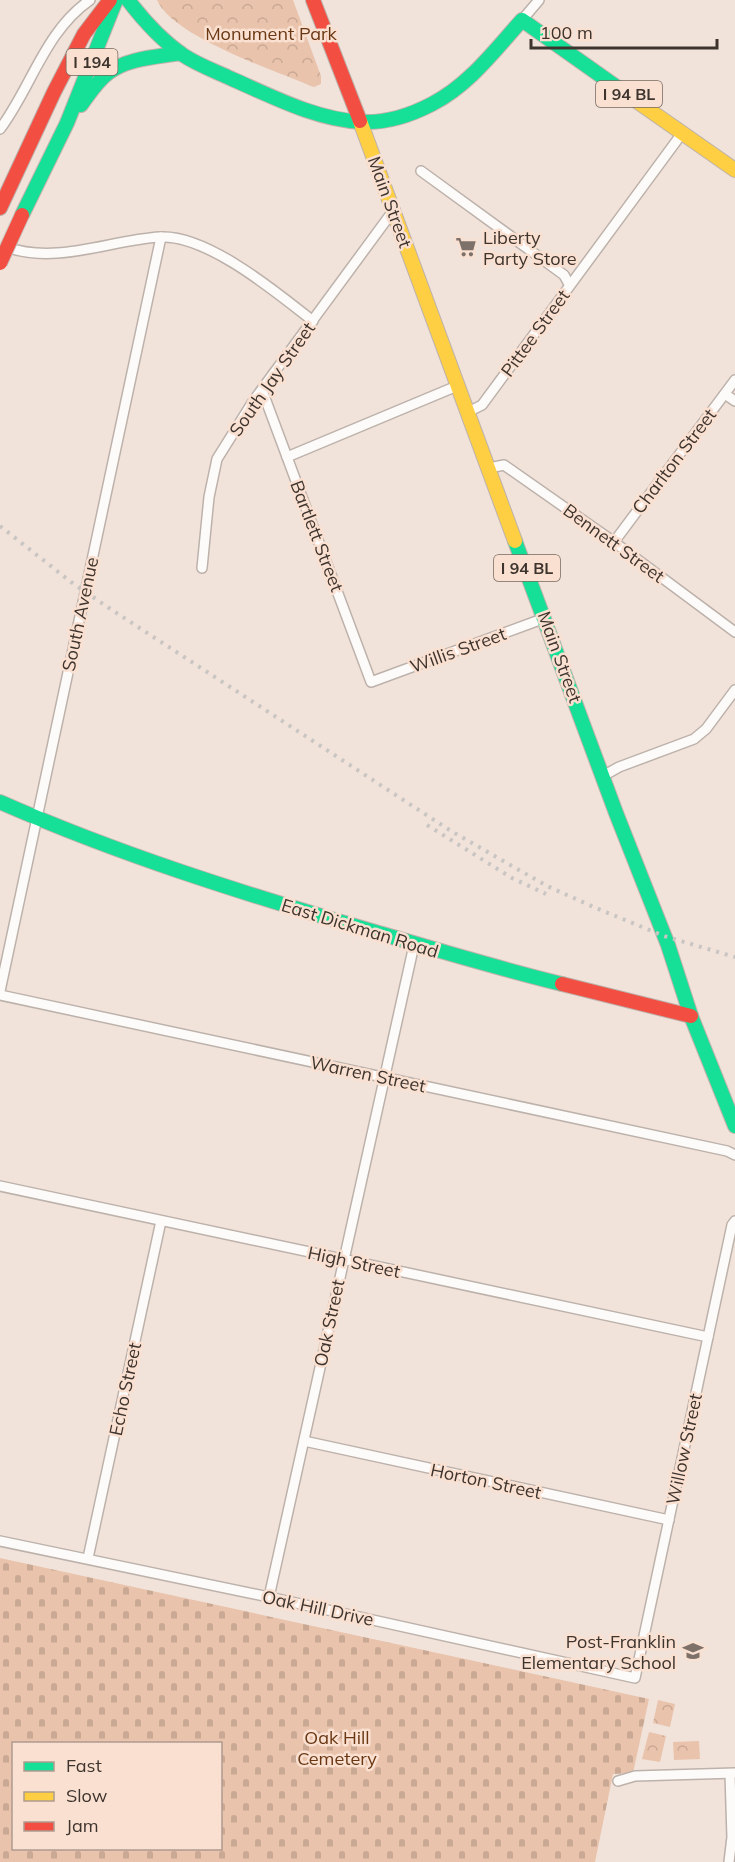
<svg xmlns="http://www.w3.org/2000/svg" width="735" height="1862" font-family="Mulish,sans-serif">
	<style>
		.cemetery { fill: url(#cemetery-stones); fill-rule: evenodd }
		.park { fill: url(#park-crowns) }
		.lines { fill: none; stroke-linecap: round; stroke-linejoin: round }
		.street-casing { stroke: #bdb2ab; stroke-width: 12 }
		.fast-casing { stroke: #bdb2ab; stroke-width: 16 }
		.slow-casing { stroke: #bdb2ab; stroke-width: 16 }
		.jam-casing { stroke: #bdb2ab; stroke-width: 16 }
		.street { stroke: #fdfbf9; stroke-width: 9 }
		.fast { stroke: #16e098; stroke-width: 14 }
		.slow { stroke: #ffcf43; stroke-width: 14 }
		.jam { stroke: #f24e42; stroke-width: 14 }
		.rail { stroke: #c9c5c3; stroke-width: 4; stroke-dasharray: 3 6; stroke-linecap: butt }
		.jam-bridge-casing { stroke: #c8c1bc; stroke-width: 16; stroke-linecap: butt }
		.jam-bridge { stroke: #f24e42; stroke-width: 14 }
		.labels { text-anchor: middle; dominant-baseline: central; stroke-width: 5; stroke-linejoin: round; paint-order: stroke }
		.shield { fill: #fae0d1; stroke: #76685f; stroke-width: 1.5 }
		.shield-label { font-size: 16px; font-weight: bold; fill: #3e342e }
		.park-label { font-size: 18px; fill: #693713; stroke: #fae0d1 }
		.street-label { font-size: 18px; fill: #3e342e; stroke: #fae0d1 }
		.poi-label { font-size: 18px; fill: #3e342e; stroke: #fae0d1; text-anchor: start }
	</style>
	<defs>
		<pattern id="cemetery-stones" width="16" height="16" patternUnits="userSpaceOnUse" patternTransform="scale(1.5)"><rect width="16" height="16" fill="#e9c3ac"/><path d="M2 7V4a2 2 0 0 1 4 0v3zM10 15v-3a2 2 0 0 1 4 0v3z" fill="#c9a894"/></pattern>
		<pattern id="park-crowns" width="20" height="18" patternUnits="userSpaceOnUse" patternTransform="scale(1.5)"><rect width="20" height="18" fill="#e9c3ac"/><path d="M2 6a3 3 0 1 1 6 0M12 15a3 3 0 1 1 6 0" fill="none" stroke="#c9a894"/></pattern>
	</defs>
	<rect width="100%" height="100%" fill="#f1e3da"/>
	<path class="cemetery" d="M0 1558 649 1699 633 1773 613 1774 595 1862H0ZM14 1744H220V1848H14Z"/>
	<g class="park">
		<path d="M157 0H293L321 76V84L314 87 311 86C274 70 173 37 157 0Z"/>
		<path d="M658 1700 675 1704 670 1727 653 1723Z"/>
		<path d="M649 1732 666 1736 660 1762 642 1759Z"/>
		<path d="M699 1741 700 1759 674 1760 673 1742Z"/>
	</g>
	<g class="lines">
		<g class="street-casing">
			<g id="street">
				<path d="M522 20 539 0"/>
				<path d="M0 129C31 88 45 31 90 0"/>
				<path d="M421 171 564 275 569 284"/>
				<path d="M6 247C57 265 109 240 160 237 207 234 277 293 313 321"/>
				<path d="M262 390 371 682 545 618"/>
				<path d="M725 394 735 401"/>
				<path d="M468 412 482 405 683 132"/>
				<path d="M287 457 457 386"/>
				<path d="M489 468 504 465 614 542 735 632"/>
				<path d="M614 542 735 380"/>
				<path d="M202 568 209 497 217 459 254 400 393 211"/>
				<path d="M603 776 619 767 694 739 706 729 735 690"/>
				<path d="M0 991 161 237"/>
				<path d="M0 995 727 1151 735 1155"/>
				<path d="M0 1186 708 1337"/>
				<path d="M304 1441 669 1520"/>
				<path d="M0 1541 269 1597 635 1678 732 1225 735 1221"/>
				<path d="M88 1558 161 1221"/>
				<path d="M269 1597 414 945"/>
				<path d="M618 1781 635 1776 735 1773"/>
				<path d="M729 1862 732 1837 730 1774"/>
			</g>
		</g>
		<g class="fast-casing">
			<g id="fast">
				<path d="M128 0C144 21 161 40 183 55 198 65 215 71 232 79 273 97 317 120 362 122 385 123 411 115 432 104 469 85 495 50 522 20L635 100"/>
				<path d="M81 105C89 94 97 81 108 73 127 58 157 57 180 53"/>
				<path d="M22 215 67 123 116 0"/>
				<path d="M515 541 616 813 668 945 691 1016"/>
				<path d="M0 802C118 854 242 893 365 929 431 948 496 968 562 984"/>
				<path d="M691 1016 735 1126"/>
			</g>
		</g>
		<g class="slow-casing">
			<g id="slow">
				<path d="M635 100 735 170"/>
				<path d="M360 121 515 541"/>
			</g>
		</g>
		<g class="jam-casing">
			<g id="jam">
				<path d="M313 0 360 121"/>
				<path d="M0 208 54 92 84 34 110 0"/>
				<path d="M562 984 691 1016"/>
			</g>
		</g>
		<use href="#street" class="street"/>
		<use href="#fast" class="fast"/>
		<use href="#slow" class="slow"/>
		<use href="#jam" class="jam"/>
		<g class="rail">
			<path d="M0 526 71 582 112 610 451 831 547 886 596 908 664 936 735 957"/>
			<path d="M427 825 512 878 546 894"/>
		</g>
		<g class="jam-bridge-casing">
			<path id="jam-bridge" d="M0 263 22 215"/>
		</g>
		<use href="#jam-bridge" class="jam-bridge"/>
	</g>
	<defs>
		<g id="supermarket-bare" transform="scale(1.62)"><path d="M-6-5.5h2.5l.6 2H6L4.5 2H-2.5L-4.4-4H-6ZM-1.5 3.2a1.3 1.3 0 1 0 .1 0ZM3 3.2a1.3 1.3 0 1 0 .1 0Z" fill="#7d716a" stroke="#fae0d1" stroke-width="2.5" paint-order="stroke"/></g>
		<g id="school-bare" transform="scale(1.62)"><path d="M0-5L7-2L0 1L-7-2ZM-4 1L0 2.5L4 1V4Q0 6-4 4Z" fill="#7d716a" stroke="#fae0d1" stroke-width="2.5" paint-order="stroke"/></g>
	</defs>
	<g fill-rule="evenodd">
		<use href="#supermarket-bare" x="466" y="247"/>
		<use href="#school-bare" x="693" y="1651"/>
	</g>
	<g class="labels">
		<g class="shield">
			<rect x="66.5" y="49" width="51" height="26" rx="4.5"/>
			<rect x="596" y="81" width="66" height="26" rx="4.5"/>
			<rect x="494" y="555" width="66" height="26" rx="4.5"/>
		</g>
		<g class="shield-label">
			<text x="92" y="62">I 194</text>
			<text x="629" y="94">I 94 BL</text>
			<text x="527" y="568">I 94 BL</text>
		</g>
		<g class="park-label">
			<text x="271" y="33">Monument Park</text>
			<text x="337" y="1737">Oak Hill<tspan x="337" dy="21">Cemetery</tspan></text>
		</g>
		<g class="street-label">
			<text transform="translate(390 202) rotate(70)">Main Street</text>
			<text transform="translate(535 333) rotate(-54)">Pittee Street</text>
			<text transform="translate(272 379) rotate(-55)">South Jay Street</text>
			<text transform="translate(674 461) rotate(-53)">Charlton Street</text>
			<text transform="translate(317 536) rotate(69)">Bartlett Street</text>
			<text transform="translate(614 543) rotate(36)">Bennett Street</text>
			<text transform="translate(80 614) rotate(-78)">South Avenue</text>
			<text transform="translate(458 650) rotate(-20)">Willis Street</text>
			<text transform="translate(560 657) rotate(70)">Main Street</text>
			<text transform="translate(360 928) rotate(17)">East Dickman Road</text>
			<text transform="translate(368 1074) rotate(12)">Warren Street</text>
			<text transform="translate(354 1262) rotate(12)">High Street</text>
			<text transform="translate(329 1323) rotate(-78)">Oak Street</text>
			<text transform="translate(125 1389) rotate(-78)">Echo Street</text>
			<text transform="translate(684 1449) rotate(-78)">Willow Street</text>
			<text transform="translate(486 1481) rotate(12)">Horton Street</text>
			<text transform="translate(318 1608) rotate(12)">Oak Hill Drive</text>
		</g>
		<g class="poi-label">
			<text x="483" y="237">Liberty<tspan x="483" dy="21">Party Store</tspan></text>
			<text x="676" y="1641" text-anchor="end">Post-Franklin<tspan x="676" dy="21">Elementary School</tspan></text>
		</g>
	</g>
	<rect x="12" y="1742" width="210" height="108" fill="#fae0d1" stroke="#af9b90" stroke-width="1.5"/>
	<rect x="24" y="1762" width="30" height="9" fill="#16e098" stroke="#af9b90" stroke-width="1.5"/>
	<text x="66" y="1772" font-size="18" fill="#3e342e">Fast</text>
	<rect x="24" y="1792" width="30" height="9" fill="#ffcf43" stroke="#af9b90" stroke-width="1.5"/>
	<text x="66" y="1802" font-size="18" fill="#3e342e">Slow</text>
	<rect x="24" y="1822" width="30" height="9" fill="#f24e42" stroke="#af9b90" stroke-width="1.5"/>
	<text x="66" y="1832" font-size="18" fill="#3e342e">Jam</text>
	<path d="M531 39v9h186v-9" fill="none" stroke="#3e342e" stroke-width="3"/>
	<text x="540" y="39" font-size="18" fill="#3e342e" stroke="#fae0d1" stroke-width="4.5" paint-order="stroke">100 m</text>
</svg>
